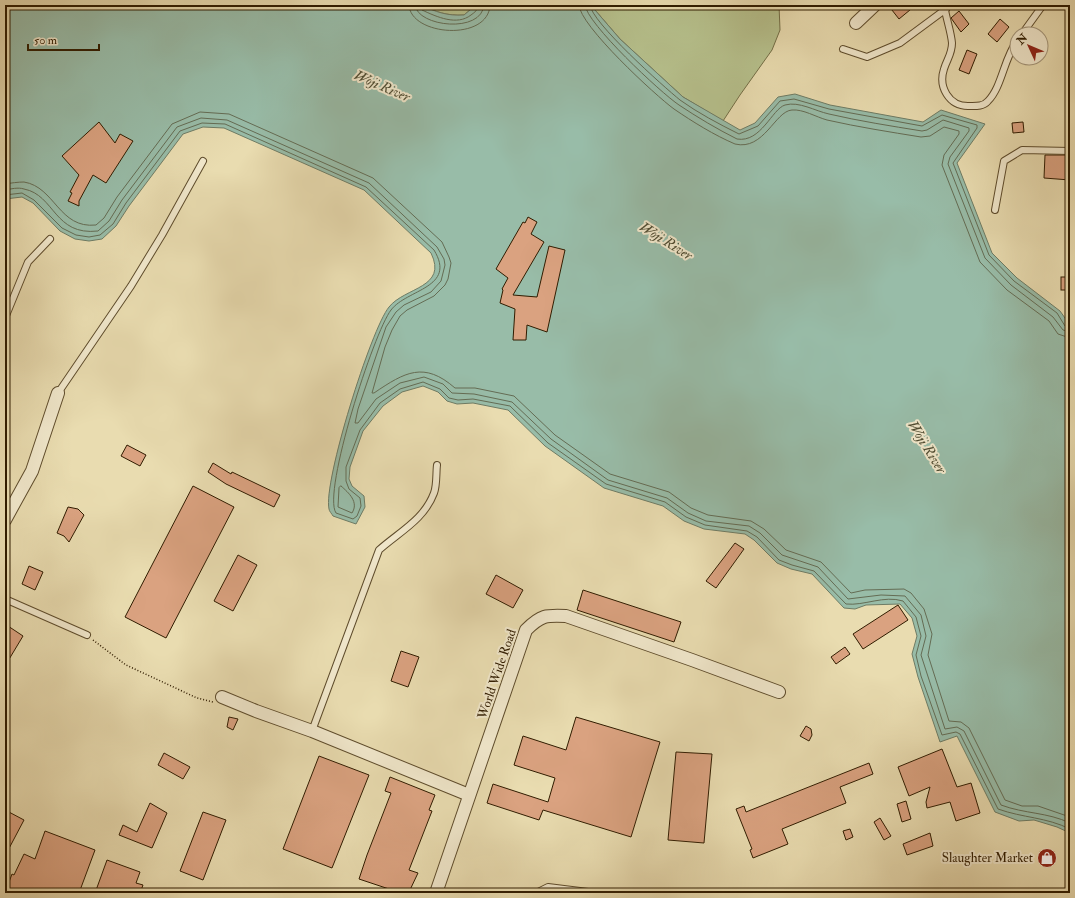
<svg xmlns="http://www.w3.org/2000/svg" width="1075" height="898" font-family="'IM FELL Double Pica',serif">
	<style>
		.green { fill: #b6c08c; stroke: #736e46 }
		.water { fill: #98bca8; stroke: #6e7c65 }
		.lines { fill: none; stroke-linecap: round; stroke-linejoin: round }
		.shore { stroke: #646c54; stroke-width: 1 }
		.building { fill: #daa280; stroke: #301c00 }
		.lane-casing { stroke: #5e4c2c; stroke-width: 8 }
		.street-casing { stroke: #5e4c2c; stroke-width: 14 }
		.path { stroke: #301c00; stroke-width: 1.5; stroke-dasharray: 1 2; stroke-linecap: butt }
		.lane { stroke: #f1e8cc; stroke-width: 6 }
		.street { stroke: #f1e8cc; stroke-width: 12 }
		.labels { text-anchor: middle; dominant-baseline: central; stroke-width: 4; stroke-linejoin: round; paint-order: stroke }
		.street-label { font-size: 13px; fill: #301c00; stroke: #f1e8cc }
		.poi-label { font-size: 13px; fill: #301c00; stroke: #f1e8cc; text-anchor: end }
		.water-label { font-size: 14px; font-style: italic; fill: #4f4c32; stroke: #f1e8cc }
	</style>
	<rect width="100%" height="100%" fill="#e9dcb0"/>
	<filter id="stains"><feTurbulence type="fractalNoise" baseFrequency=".005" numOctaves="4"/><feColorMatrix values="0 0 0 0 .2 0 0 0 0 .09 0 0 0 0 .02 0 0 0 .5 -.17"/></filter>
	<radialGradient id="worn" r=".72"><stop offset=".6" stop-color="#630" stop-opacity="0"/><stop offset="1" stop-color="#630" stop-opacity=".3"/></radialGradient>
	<g class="green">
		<path d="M421 5H476L464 15C447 16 436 12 421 5Z"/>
		<path d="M593 5H779L780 30 772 50 740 95 723 121 683 97 620 39 595 10Z"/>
	</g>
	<path class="water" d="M5 5H421C436 12 447 16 464 15L476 5H593L595 10 620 39 683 97 740 130 755 123 778 97 795 94 830 105 923 122 941 110 985 124 957 163 992 253 1017 278 1060 311 1070 325V833L1057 827 1034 820 1019 821 995 812 957 736 940 742 918 677 912 654 917 636 912 618 900 604 866 605 855 609 844 608 812 574 791 569 777 563 754 540 745 534 704 529 684 521 663 506 604 488 545 446 508 410 473 403 457 404 447 401 438 392 423 386 402 392 383 406 363 431 350 467 349 479 352 486 364 496 365 507 356 524 333 516C332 514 329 511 329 509 323 482 371 329 389 307 405 287 448 288 431 253L364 190 224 128 203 127 183 134 129 206 116 226 102 239 89 241 75 239 60 231 33 203 22 197 5 199Z"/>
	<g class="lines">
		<g class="shore">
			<path d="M409 5C410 36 489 42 490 5"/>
			<path d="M415 5C417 27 482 34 484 5"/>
			<path d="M420 5 422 10C437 17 457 26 471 15 475 12 478 10 479 5"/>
			<path d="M579 5C579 25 656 96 674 109 693 122 714 135 735 144 764 151 775 111 792 110 803 109 816 117 827 120 858 127 890 132 921 137L930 136 944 127 959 131V134L944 155 942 165 980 262 1007 290 1049 321 1058 334 1070 338"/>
			<path d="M585 5C586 23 661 93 679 105 697 117 717 129 737 139 761 143 772 109 785 105 799 101 815 111 829 114 859 121 891 126 922 131L927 130 943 120 969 128V131L950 157 948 164 985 258 1011 285 1053 317 1063 330 1070 332"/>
			<path d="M590 5C591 22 664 87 680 100 698 113 719 124 739 134L758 126 780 101 794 99 829 109 922 126 942 115 977 125V128L953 163 989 255 1014 281 1057 313 1065 326 1070 327"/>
			<path d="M5 184C11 183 18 182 24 182 55 187 59 229 96 225L104 218 117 197 172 124 200 112 229 114 373 178 442 242 449 257 451 263 448 279 445 285 434 296 407 310 400 316 392 330 385 347 372 393H374C405 372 424 361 455 388H475L514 396 555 435 610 474 669 492 691 508 708 515 751 521 764 529 786 550 821 562 851 593 865 590 904 589 911 593 924 609 932 634 928 655 949 721 961 722 969 728 1005 800 1022 806H1038L1070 817"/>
			<path d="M5 190C11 189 18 187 24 189 55 195 54 236 98 231L109 221 122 200 177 127 201 118 227 120 369 183 437 247 444 259 445 265 441 281 431 292 404 305 396 312 386 327 358 409 355 423H358L376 399 400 383 424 377 443 384 452 393 474 394 512 402 551 439 608 480 667 498 688 513 706 521 749 526 760 533 782 555 818 567 848 599 881 595 905 596 921 615 926 636 921 655 945 729 957 727 964 731 1001 805C1025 814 1047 812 1070 823"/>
			<path d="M5 195 22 193 34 200 62 228 76 235 89 237 100 235 113 224 126 203 180 131 202 123 225 124 366 187 434 250C457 288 407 289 391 310 374 332 322 492 336 513L353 519 357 516 361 506 360 498 349 489 346 481V467L360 430 380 403 400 389 423 382 440 389 449 398 458 400 473 399 510 406 548 443 606 484 665 502 686 517 705 525 747 531 757 537 779 560 792 565 814 571 846 604C864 606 884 595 903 601L916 617 921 636 916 655 921 676 942 735 956 732 960 734 998 809C1023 818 1046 817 1070 829"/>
			<path d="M341 486C349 493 359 502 352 513L338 507 339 488Z"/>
		</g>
	</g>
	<g class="building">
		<path d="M888 5H916L899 19Z"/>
		<path d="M959 11 969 24 961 32 951 18Z"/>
		<path d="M1000 19 1009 27 997 42 988 34Z"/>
		<path d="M967 50 977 54 969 74 959 70Z"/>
		<path d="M99 122 115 143 120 134 133 141 106 183 93 175 79 201V206L68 201 72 193 70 192 79 175 62 156Z"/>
		<path d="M1023 122 1024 132 1013 133 1012 123Z"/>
		<path d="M1045 155H1070V180L1044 178Z"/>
		<path d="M528 217 537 222 531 234 544 242 513 295 537 297 549 246 565 250 547 332 527 325 526 340H513L515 309 500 303 503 290 502 289 508 278 496 269 523 222 525 223Z"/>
		<rect x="1061" y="277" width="9" height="13"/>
		<path d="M127 445 146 455 140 466 121 456Z"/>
		<path d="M213 463 231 474 232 472 280 495 274 507 226 484 208 472Z"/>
		<path d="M193 486 234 507 166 638 125 617Z"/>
		<path d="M68 507 78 509 84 515 69 542 64 536 57 533Z"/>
		<path d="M735 543 744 549 716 588 706 581Z"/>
		<path d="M238 555 257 565 233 611 214 601Z"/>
		<path d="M29 566 43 572 35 590 22 584Z"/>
		<path d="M496 575 523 590 513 608 486 594Z"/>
		<path d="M583 590 681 622 674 642 577 610Z"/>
		<path d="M898 605 908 620 863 649 853 634Z"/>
		<path d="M5 624 23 636 5 666Z"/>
		<path d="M845 647 850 654 836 664 831 657Z"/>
		<path d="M401 651 419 657 408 687 391 681Z"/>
		<path d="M229 717 238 719 233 730 227 727Z"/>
		<path d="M576 717 660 742 631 837 543 810 539 820 487 803 493 784 548 802 555 778 514 765 523 736 566 750Z"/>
		<path d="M806 726 811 729 812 735 809 741 800 736Z"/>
		<path d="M942 749 957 787 971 783 980 813 956 821 950 802 927 808 926 802 930 787 909 796 898 767Z"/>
		<path d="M676 752 712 754 704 843 668 840Z"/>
		<path d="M164 753 190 767 183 779 158 765Z"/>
		<path d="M319 756 369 775 332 868 283 849Z"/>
		<path d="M869 763 873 774 840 787 846 803 782 829 788 844 753 858 750 850 752 849 736 809 744 806 746 812Z"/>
		<path d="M390 777 435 795 429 810 432 811 409 870 418 873 409 892 401 893 359 879 367 855 391 793 385 791Z"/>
		<path d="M906 801 911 819 902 822 897 804Z"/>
		<path d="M150 803 167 813 152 848 119 835 123 825 137 832Z"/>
		<path d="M7 811 24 820 5 856V816Z"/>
		<path d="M203 812 226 820 203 880 180 871Z"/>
		<path d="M880 818 891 836 884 840 874 822Z"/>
		<path d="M850 829 853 837 846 840 843 831Z"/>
		<path d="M45 831 95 850 79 893H5L12 874 14 875 24 854 35 859Z"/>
		<path d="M930 833 933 846 907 855 903 844Z"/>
		<path d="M107 860 140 872 136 883 143 885 140 893H95Z"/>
	</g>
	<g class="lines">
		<g class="lane-casing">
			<g id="lane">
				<path d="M945 10C947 21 951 32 952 43 952 54 947 59 944 69 938 87 949 106 968 106 975 106 983 107 988 101 1002 87 1004 58 1017 41"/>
				<path d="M1022 34 1043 5"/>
				<path d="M843 49 867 57 900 43 946 9 949 5"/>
				<path d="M995 210 1004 161 1022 150 1070 151"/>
				<path d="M5 318 28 262 50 239"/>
				<path d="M58 393 131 286 162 235 203 161"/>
				<path d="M5 599 87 635"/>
				<path d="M312 731 379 550C399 532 424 520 434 493 437 485 436 473 437 465"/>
				<path d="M536 893 548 887 596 893"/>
			</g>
		</g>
		<g class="street-casing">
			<g id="street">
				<path d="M856 23 875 5"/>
				<path d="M5 520 32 471 58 393"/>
				<path d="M222 697 256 711 312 731 469 795"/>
				<path d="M436 893 526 630C541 615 546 615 566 616L692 660 779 692"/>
			</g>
		</g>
		<path class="path" d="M93 640 126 665 197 698 213 702"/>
		<use href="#lane" class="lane"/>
		<use href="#street" class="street"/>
	</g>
	<defs>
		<g id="shop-disc" transform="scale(1)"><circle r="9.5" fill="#8f2418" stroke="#f1e8cc"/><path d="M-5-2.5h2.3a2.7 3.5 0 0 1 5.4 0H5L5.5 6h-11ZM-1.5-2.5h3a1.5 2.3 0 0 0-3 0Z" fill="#fff"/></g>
	</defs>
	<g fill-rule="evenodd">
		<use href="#shop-disc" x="1047" y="858"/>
	</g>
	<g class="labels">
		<g class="street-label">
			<text transform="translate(497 674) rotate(-71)">World Wide Road</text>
		</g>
		<g class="poi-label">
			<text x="1033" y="858">Slaughter Market</text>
		</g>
		<g class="water-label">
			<text transform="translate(382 86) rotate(23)">Woji River</text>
			<text transform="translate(666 241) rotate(32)">Woji River</text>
			<text transform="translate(927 447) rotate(58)">Woji River</text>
		</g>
	</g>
	<rect width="1075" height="898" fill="none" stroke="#e9dcb0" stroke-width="20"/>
	<rect x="6" y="6" width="1063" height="886" fill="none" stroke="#301c00" stroke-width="2"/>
	<rect x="10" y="10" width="1055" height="878" fill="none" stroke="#301c00"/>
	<g transform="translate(1029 46) rotate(314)"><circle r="19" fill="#f1e8cc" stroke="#a4967a"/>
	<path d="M0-3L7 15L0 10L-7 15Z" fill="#8f2418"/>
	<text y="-6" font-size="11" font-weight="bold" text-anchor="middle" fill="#301c00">N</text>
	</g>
	<path d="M28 44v6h71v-6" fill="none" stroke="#301c00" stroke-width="2"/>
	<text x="34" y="44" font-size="12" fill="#301c00" stroke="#f1e8cc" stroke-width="3" paint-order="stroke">50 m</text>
	<rect width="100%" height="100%" filter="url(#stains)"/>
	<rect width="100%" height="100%" fill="url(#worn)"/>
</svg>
